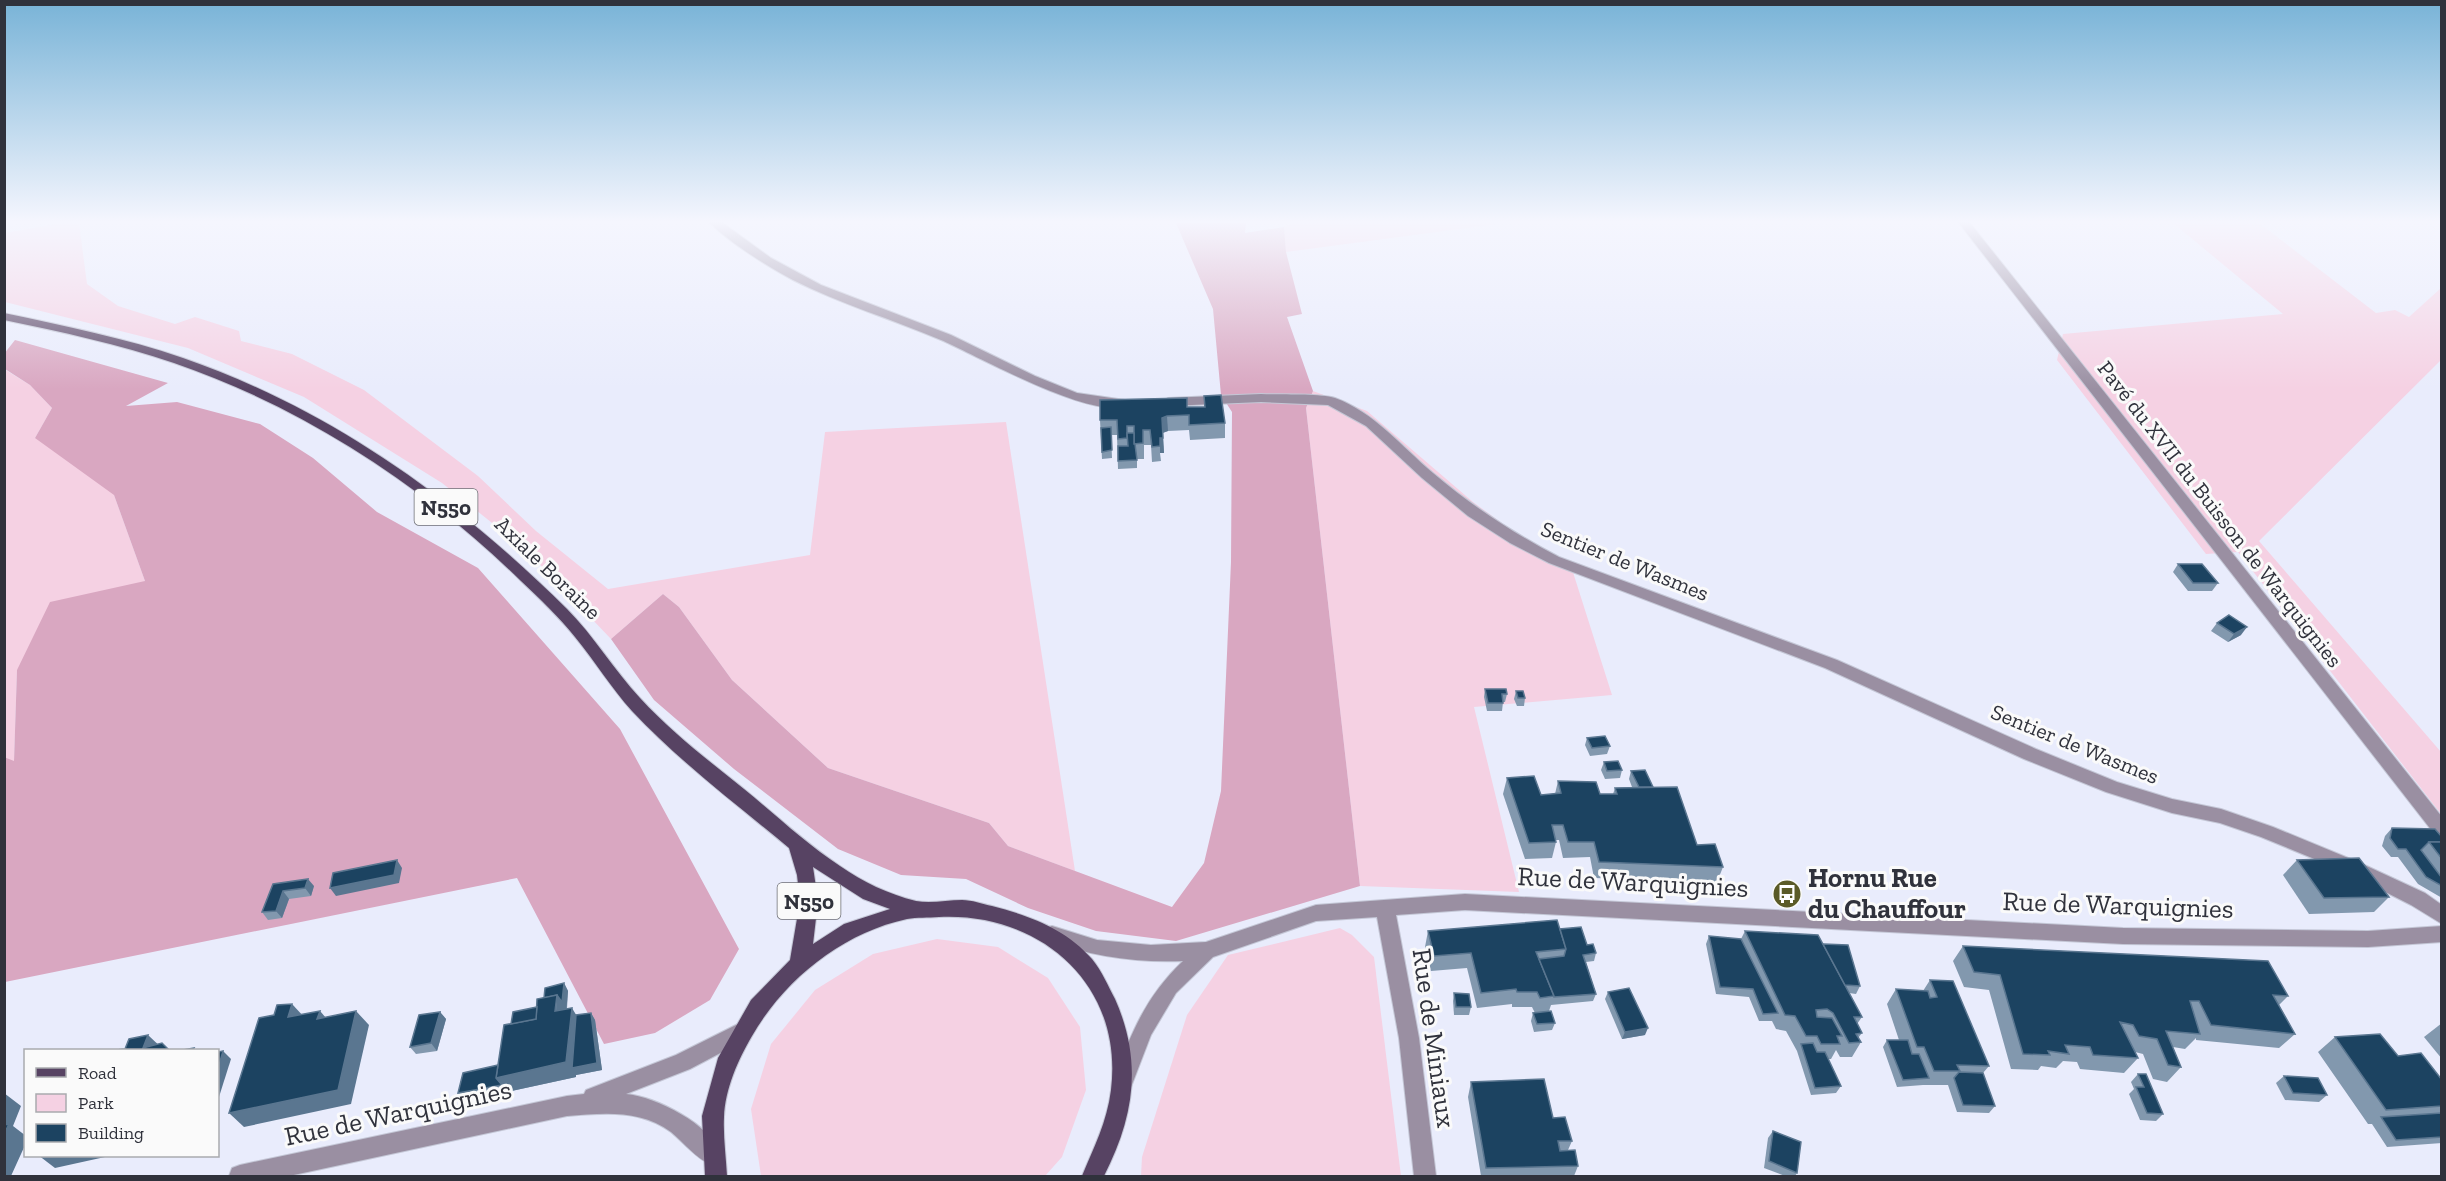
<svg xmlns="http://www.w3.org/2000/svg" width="2446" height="1181" font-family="'Zilla Slab',serif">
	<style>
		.green { fill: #f5d1e3 }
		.forest { fill: #d9a7c1 }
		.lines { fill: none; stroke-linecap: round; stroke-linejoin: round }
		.minor-casing { stroke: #c4c7d6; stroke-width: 2 }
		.major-casing { stroke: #c4c7d6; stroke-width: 2 }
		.minor { fill: #9a8fa2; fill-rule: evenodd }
		.major { fill: #574363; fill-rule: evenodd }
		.wall { fill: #8298ae }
		.shaded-wall { fill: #5a7690 }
		.building { fill: #1c4361; stroke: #5a7690; stroke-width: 1.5 }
		.labels { text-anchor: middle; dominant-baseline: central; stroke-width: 6; stroke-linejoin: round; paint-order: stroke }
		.shield { fill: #fafafa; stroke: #6d6e75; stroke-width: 1.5 }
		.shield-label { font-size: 21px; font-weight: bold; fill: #30323c }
		.street-label { font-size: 22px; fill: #30323c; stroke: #fafafa }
		.near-poi-label { font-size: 27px; font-weight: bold; fill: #30323c; stroke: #fafafa; text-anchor: start }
		.near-street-label { font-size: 27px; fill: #30323c; stroke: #fafafa }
	</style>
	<rect width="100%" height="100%" fill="#e9ecfc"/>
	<g class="green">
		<path d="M62 223H79L87 284 118 306 175 324 195 317 239 331 241 341 292 354 364 390 478 476 536 531 608 589 810 555 825 432 1006 422 1075 871 1008 846 989 823 828 768 732 680 679 607 663 594 611 639 526 550 442 483 304 397 188 348 5 302V233Z"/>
		<path d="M1293 223H1504L1286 252 1284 227Z"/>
		<path d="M2173 223H2259L2376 313 2395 310 2409 317 2441 288V360L2259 541 2441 752V814L2238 552 2206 554 2057 360 2063 334 2283 314Z"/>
		<path d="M4 369 30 385 52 408 35 438 113 441 114 495 145 581 17 670 14 762 4 757Z"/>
		<path d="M1313 391 1367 411 1473 502 1521 537 1571 566 1612 695 1474 707 1519 892 1360 886 1306 408Z"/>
		<path d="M1340 928 1352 935 1374 957 1401 1176H1141L1142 1157 1187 1015 1228 955Z"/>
		<path d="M937 939 998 947 1048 978 1080 1027 1086 1090 1062 1157 1045 1176H761L751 1109 771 1044 815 990 873 954Z"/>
	</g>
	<g class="forest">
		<path d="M1176 223H1246L1245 233 1284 227 1286 252 1302 314 1287 317 1313 391 1306 408 1360 886 1176 941 1096 931 1028 908 966 879 901 875 838 849 734 769 654 700 611 639 663 594 679 607 732 680 828 768 989 823 1008 846 1172 907 1204 863 1221 791 1231 562 1232 412 1221 395 1213 309Z"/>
		<path d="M15 340 168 383 126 406 177 402 260 424 313 458 377 512 478 568 620 729 739 949 710 1000 655 1033 604 1044 517 878 5 982 4 757 14 761 17 670 50 602 145 581 114 495 35 438 52 408 30 385 5 369 4 354Z"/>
	</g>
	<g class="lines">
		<g class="minor-casing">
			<g id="minor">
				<path d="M710 223H723L771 258 821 285 951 335 1035 376 1077 393 1125 400 1126 403C1102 426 970 352 941 340 892 319 840 304 793 280 767 266 730 243 710 223Z"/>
				<path d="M1959 223H1970L2442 817V838L2436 836Z"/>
				<path d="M1261 394C1280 395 1318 393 1335 398 1374 412 1402 447 1433 473 1472 506 1513 533 1559 557L1837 660 2036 749 2117 782 2172 799 2221 809 2273 827 2358 862 2425 893 2442 905V924L2411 905 2346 872 2261 837 2220 823 2172 813 2106 792 2024 759 1825 668 1549 563 1510 543 1468 516 1422 478 1366 426 1328 405 1261 402 1168 406 1162 402 1168 398Z"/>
				<path d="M1465 894 2123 928 2368 931 2442 926V942L2368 947 2123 944 1465 910 1396 915 1419 1038 1436 1176H1414L1399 1038 1377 917 1316 921 1213 957 1176 993 1151 1035 1131 1087 1124 1090 1117 1087 1114 1080C1131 1033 1146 996 1183 961 1134 963 1091 956 1045 940L1042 934 1045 928 1052 926 1097 940 1151 945 1206 942 1316 905Z"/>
				<path d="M738 1024 745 1026 748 1033 745 1040 690 1069 626 1094C657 1097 709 1124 722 1154L719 1162 711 1165C696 1158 684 1143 671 1132 640 1109 603 1113 567 1116L289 1176H229L232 1168 240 1165 567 1096 584 1094 586 1090 676 1055Z"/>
			</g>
		</g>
		<g class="major-casing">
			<path id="major" d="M4 313C65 326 125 338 183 358 330 409 457 500 567 609 594 636 614 670 640 698 671 732 708 760 744 789 776 815 805 843 840 866 863 882 888 894 916 901 931 904 947 900 962 900 972 900 982 904 992 906 1030 916 1066 929 1092 959 1102 971 1108 986 1115 999 1143 1062 1134 1117 1104 1176H1082C1094 1147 1107 1122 1111 1090 1124 984 1040 912 939 917 928 918 917 917 907 919 842 933 784 980 752 1036 738 1060 725 1089 724 1117 723 1136 726 1157 727 1176H705L702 1116 718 1058 751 1000 790 960 800 901 797 875 789 848C736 804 679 761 632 711 611 688 595 661 575 637 559 617 540 599 521 581 424 486 303 407 174 363 119 344 61 332 4 320ZM813 867 863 899 890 909 844 924 813 944 818 901Z"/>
		</g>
		<use href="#minor" class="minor"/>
		<use href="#major" class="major"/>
	</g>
	<g class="wall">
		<path d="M1204 396 1225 423V438L1190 440 1189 430 1168 431 1163 433 1164 453H1160L1161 461 1152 462 1151 445H1144V459H1137V468L1118 469 1117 435H1111L1112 458 1102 459 1100 420 1187 407H1204Z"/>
		<path d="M2178 564 2218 583 2212 591H2188L2173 572Z"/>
		<path d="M2217 623 2241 635 2228 642 2211 631Z"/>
		<path d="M1485 689 1507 694 1505 702H1503L1502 711H1487L1484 697Z"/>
		<path d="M1516 691 1525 698 1524 706H1517L1514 699Z"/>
		<path d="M1587 738 1610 746 1607 754 1590 756 1585 745Z"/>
		<path d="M1604 762 1622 770 1620 778 1605 779 1601 770Z"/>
		<path d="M1631 771 1653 787 1697 845 1723 867 1717 882 1594 878 1590 857 1563 858 1559 840H1556V842L1552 858 1525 859 1503 794 1507 778 1541 795 1555 794 1558 781 1600 794H1613L1615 788 1632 787 1629 779Z"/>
		<path d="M2392 828 2442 837V898L2418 884 2398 857H2391L2382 846 2385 836Z"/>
		<path d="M2297 860 2389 897 2374 912 2309 914 2283 875Z"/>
		<path d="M273 884 314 886 311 896 289 899 282 918 268 920 262 912Z"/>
		<path d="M1560 929 1587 945 1596 953 1594 961 1586 962 1596 994 1593 1001 1551 1005 1549 1011 1536 1013 1555 1023 1552 1030 1534 1032 1531 1021 1533 1013H1535L1532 1007H1512V1004L1477 1008 1467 968 1431 971 1425 947 1428 931Z"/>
		<path d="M1745 931 1823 944 1860 986 1856 994 1849 993 1862 1017 1857 1024 1862 1033 1858 1038 1861 1042 1852 1057H1840L1836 1050 1831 1059H1828L1841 1086 1836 1093 1811 1095 1797 1051 1786 1031 1776 1029 1772 1021H1759L1749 997 1716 994 1706 944 1709 936 1741 939Z"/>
		<path d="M1963 946 2288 996 2279 1005 2295 1034 2279 1048 2196 1040V1038L2185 1049 2173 1047 2181 1067 2167 1082 2153 1079 2143 1054 2135 1052 2138 1058 2124 1073 2080 1069 2077 1062 2063 1061 2056 1068 2041 1066 2038 1070 2011 1069 1989 990 1964 987 1953 961Z"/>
		<path d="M1930 980 1989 1066 1983 1073 1995 1106 1989 1113 1957 1112 1948 1085H1923L1897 1087 1883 1047 1887 1040H1899L1887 1004 1896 989 1923 991Z"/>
		<path d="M564 983 568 991 567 1009 576 1015 591 1013 595 1020 602 1070 576 1075V1077L507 1092 464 1100 458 1093 498 1065 511 1024 537 1007 544 998Z"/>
		<path d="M1608 992 1645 1035 1622 1039 1605 999Z"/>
		<path d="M1454 993 1471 1007 1469 1015H1454L1453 1001Z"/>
		<path d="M440 1012 446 1019 437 1051 416 1054 410 1047Z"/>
		<path d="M2442 1023V1059L2424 1037Z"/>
		<path d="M2335 1037 2398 1056 2442 1080V1143L2387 1147 2372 1124H2368L2318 1052Z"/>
		<path d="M2138 1074 2163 1114 2156 1121 2140 1120 2129 1094 2134 1089 2131 1082Z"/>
		<path d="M2284 1076 2327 1095 2319 1102 2285 1100 2276 1083Z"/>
		<path d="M1471 1082 1553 1118 1572 1141 1568 1150 1578 1166 1574 1176H1481L1468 1097Z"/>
		<path d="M1773 1131 1797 1173 1795 1176H1785L1764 1168 1768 1138Z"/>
	</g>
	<g class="shaded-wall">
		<path d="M1167 416 1168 431 1162 433V418Z"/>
		<path d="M1160 438H1163L1164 453H1160Z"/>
		<path d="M2247 627 2241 635 2228 642 2234 634Z"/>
		<path d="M397 860 402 868 399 883 336 896 330 888Z"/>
		<path d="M308 879 314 886 311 896 305 888Z"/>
		<path d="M283 891 289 899 282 918 276 911Z"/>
		<path d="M564 983 568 991 565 1026 556 1012 557 995Z"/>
		<path d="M292 1004 305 1018 288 1017Z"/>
		<path d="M572 1008 581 1023 591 1013 595 1020 602 1070 576 1075V1077L507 1092 496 1078Z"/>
		<path d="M320 1011 333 1026 317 1019Z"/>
		<path d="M356 1011 369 1025 351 1104 244 1127 229 1113Z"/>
		<path d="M440 1012 446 1019 437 1051 431 1043Z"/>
		<path d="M1648 1028 1645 1035 1622 1039 1625 1032Z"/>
		<path d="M148 1035 164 1050 143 1048Z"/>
		<path d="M223 1051 231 1059 218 1100V1069Z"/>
		<path d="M4 1093 21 1106 13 1126 26 1136V1143L11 1176H4Z"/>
		<path d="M38 1155H114L55 1168Z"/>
	</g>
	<g class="building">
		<path d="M1221 395 1225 423 1189 425V415L1167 416 1162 418 1163 438H1160V446L1152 447 1150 430H1143V443L1134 444V426H1127V438L1118 439 1117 420H1100V400L1187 398V407H1205L1204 396Z"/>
		<path d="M1111 427 1112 450 1102 452 1101 428Z"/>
		<path d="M1127 433H1134V444H1135L1137 460 1118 461V446H1128Z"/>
		<path d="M2178 564H2202L2218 583H2193Z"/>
		<path d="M2229 615 2247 627 2234 634 2217 623Z"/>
		<path d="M1485 689H1506L1507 694H1502L1503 703H1488Z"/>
		<path d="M1516 691H1523L1525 698H1518Z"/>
		<path d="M1605 736 1610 746 1592 748 1587 738Z"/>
		<path d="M1618 761 1622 770 1607 771 1604 762Z"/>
		<path d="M1645 770 1653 787H1639L1631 771Z"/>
		<path d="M1534 776 1541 795 1561 793 1558 781 1596 782 1600 794H1617L1615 788 1677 787 1697 845 1715 844 1723 867 1599 862 1594 842H1568L1563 825H1552L1556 842 1529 843 1507 778Z"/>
		<path d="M2392 828 2435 829 2442 837V842H2429L2421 850 2442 878V886L2426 877 2406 849H2398L2390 838Z"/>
		<path d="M2429 842H2442V859Z"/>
		<path d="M2359 858 2389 897 2324 898 2297 860Z"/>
		<path d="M397 860 394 875 330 888 333 873Z"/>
		<path d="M308 879 305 888 283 891 276 911 262 912 273 884Z"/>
		<path d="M1557 920 1566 949 1536 952 1554 996 1540 998 1537 992H1517L1516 989 1481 993 1471 953 1434 956 1428 931Z"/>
		<path d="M1581 927 1587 945 1593 944 1596 953 1583 955 1596 994 1554 997V996L1539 959 1564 956 1566 949 1560 929Z"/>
		<path d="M1745 931 1818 935 1862 1017H1854L1862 1033 1856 1034 1861 1042 1849 1043 1833 1013 1827 1009 1816 1010 1817 1017 1832 1018 1842 1036H1837L1840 1044H1821L1817 1036H1806L1795 1016 1785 1015Z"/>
		<path d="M1709 936 1741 939 1778 1013 1763 1014 1753 989 1720 987Z"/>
		<path d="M1823 944 1848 945 1860 986 1845 985Z"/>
		<path d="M1963 946 2268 961 2288 996 2273 995 2295 1034 2211 1025 2199 1001H2190L2200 1034 2166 1031 2181 1067 2168 1065 2157 1039 2139 1036 2133 1025 2120 1022 2138 1058 2093 1055 2090 1047 2065 1045 2069 1054 2048 1051 2050 1055 2023 1054 2000 975 1974 972Z"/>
		<path d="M1930 980 1953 981 1989 1066 1957 1065 1960 1071H1934L1924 1047H1917L1896 989 1928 991 1930 998 1937 997Z"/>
		<path d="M564 983 562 1002 557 995 544 998 545 988Z"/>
		<path d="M1629 988 1648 1028 1625 1032 1608 992Z"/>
		<path d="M1454 993 1469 994 1471 1007H1456Z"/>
		<path d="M557 995 555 1011 572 1008 566 1062 496 1078 504 1025 536 1019 537 999Z"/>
		<path d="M292 1004 288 1017 320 1011 317 1019 356 1011 338 1090 229 1113 259 1018 274 1015 277 1005Z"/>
		<path d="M537 1007 536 1019 511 1024 513 1012Z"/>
		<path d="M1551 1011 1555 1023 1537 1024 1533 1013Z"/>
		<path d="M440 1012 431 1043 410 1047 419 1015Z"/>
		<path d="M591 1013 597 1063 572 1068 576 1015Z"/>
		<path d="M2380 1034 2398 1056 2421 1053 2442 1080V1106L2386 1110 2335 1037Z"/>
		<path d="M148 1035 143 1048 162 1043 169 1050H116L125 1049 129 1039Z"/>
		<path d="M1887 1040H1908L1912 1054H1919L1929 1078 1903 1080Z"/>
		<path d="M1813 1043 1817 1052H1825L1841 1086 1815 1088 1801 1044Z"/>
		<path d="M194 1048 193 1050H183Z"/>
		<path d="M223 1051 218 1069V1052Z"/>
		<path d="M498 1065 496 1078 502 1085 458 1093 463 1073Z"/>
		<path d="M1959 1072 1983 1073 1995 1106 1963 1105 1954 1078Z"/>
		<path d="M2138 1074H2146L2163 1114 2147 1113 2136 1087H2144Z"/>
		<path d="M2284 1076 2318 1078 2327 1095 2293 1093Z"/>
		<path d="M1544 1079 1553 1118 1565 1117 1572 1141H1558L1560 1151 1575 1150 1578 1166 1486 1168 1471 1082Z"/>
		<path d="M2442 1113V1137L2396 1140 2381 1117Z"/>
		<path d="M9 1124 4 1134V1125Z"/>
		<path d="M1773 1131 1801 1142 1797 1173 1769 1161Z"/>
	</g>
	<linearGradient id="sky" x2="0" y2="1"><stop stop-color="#78b3d7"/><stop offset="0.57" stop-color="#f5f6fe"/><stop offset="1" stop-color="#f5f6fe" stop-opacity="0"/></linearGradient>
	<rect width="2446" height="389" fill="url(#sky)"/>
	<defs>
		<g id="bus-disc" transform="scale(1.5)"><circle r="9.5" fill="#5a5a27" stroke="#fafafa"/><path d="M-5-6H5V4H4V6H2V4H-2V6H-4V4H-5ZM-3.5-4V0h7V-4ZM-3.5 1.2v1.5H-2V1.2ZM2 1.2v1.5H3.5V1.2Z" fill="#fff"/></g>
	</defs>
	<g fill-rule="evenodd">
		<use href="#bus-disc" x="1787" y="894"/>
	</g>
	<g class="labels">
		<g class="shield">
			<rect x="414.5" y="489" width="63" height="36" rx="4.5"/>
			<rect x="777.5" y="883" width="63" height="36" rx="4.5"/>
		</g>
		<g class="shield-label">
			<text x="446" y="507">N550</text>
			<text x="809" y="901">N550</text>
		</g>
		<g class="street-label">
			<text transform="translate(2220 514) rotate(52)">Pavé du XVII du Buisson de Warquignies</text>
			<text transform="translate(1625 561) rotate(22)">Sentier de Wasmes</text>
			<text transform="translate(548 568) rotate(44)">Axiale Boraine</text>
			<text transform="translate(2075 744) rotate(22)">Sentier de Wasmes</text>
		</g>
		<g class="near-poi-label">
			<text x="1808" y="878">Hornu Rue<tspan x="1808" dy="31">du Chauffour</tspan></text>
		</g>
		<g class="near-street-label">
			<text transform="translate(1633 882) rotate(3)">Rue de Warquignies</text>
			<text transform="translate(2118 905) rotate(2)">Rue de Warquignies</text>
			<text transform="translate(1434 1038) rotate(82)">Rue de Miniaux</text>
			<text transform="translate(398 1113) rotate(-12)">Rue de Warquignies</text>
		</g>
	</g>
	<rect width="2446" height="1181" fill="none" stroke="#30323c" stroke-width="12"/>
	<rect x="24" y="1049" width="195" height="108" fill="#fafafa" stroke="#a9aaae" stroke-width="1.5"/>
	<rect x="36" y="1068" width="30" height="9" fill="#574363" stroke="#a9aaae" stroke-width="1.5"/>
	<text x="78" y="1079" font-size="18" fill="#30323c">Road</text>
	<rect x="36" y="1094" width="30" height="18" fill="#f5d1e3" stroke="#a9aaae" stroke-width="1.5"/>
	<text x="78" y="1109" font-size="18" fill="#30323c">Park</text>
	<rect x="36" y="1124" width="30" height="18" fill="#1c4361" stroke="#a9aaae" stroke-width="1.5"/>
	<text x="78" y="1139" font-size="18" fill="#30323c">Building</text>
</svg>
